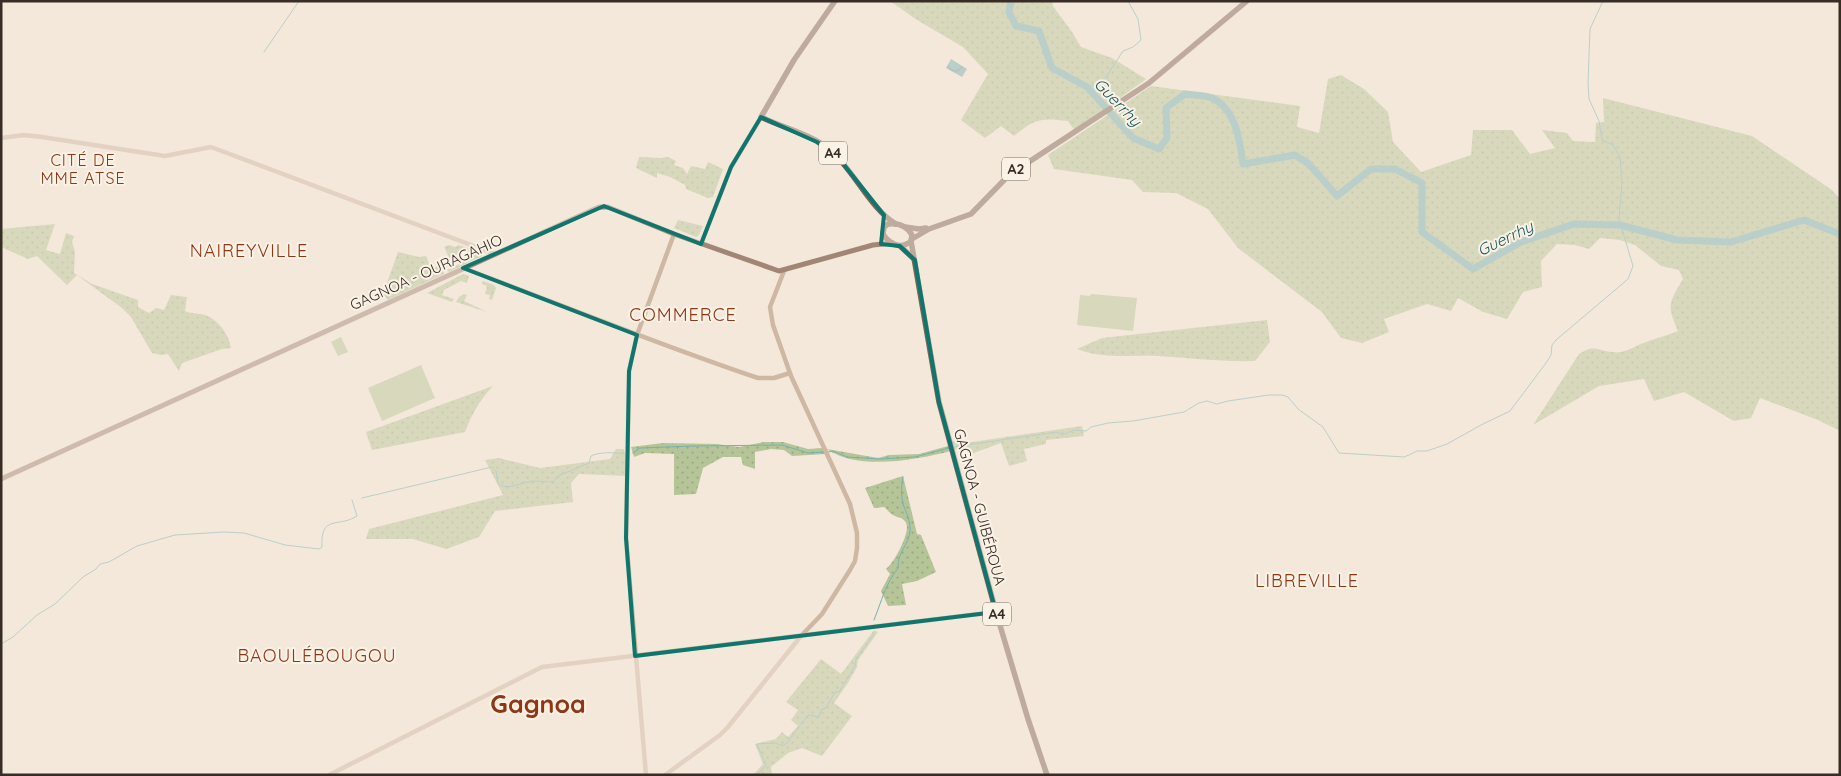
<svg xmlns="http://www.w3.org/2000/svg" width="1841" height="776" font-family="Quicksand,sans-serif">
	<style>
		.grass { fill: url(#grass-dots) }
		.park { fill: #b5c598 }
		.water { fill: url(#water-waves) }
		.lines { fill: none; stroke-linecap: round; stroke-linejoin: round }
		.stream { stroke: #75b1b5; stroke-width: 1 }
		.river { stroke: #75b1b5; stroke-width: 7 }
		.tertiary { stroke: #ceb8a4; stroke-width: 4.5 }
		.secondary { stroke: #a28675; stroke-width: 5 }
		.primary { stroke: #7c6356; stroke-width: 5.5 }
		.marked { fill: none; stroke: #0f766e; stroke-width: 4; stroke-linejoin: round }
		.labels { text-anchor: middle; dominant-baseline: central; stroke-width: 4; stroke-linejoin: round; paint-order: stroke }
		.shield { fill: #fbf2e6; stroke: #726760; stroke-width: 1 }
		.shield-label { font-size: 14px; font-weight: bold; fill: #382c27 }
		.street-label { font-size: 15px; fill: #382c27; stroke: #fbf2e6 }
		.water-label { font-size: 16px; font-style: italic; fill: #17595f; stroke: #fbf2e6 }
		.neighbourhood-label { font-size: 16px; letter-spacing: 1px; fill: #903616; stroke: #fbf2e6 }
		.quarter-label { font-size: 18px; letter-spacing: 1px; fill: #903616; stroke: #fbf2e6 }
		.town-label { font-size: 25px; font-weight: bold; fill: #903616; stroke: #fbf2e6 }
	</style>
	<defs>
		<pattern id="grass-dots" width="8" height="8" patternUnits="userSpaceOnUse" patternTransform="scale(1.25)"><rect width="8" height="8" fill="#b5c598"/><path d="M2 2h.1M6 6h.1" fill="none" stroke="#9ca983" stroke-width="1.8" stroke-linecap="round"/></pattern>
		<pattern id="water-waves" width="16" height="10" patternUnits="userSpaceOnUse" patternTransform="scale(1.25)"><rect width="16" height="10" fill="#75b1b5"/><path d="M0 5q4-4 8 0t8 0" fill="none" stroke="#619093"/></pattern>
	</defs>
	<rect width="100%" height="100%" fill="#f4e8da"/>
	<g class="grass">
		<path d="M890 1H1052L1053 6 1072 32 1081 47 1112 58 1146 79 1075 131 1068 121C1041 118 1036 118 1014 136L1001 126 985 138 961 120 988 74 963 47 917 20Z"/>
		<path d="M1341 75 1364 89 1388 112 1393 142 1421 172 1471 155 1473 130H1512L1530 154 1555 148 1542 130 1567 133 1573 141 1595 142 1596 123 1604 122 1603 98 1752 136 1832 190 1840 199V431L1818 420 1760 398 1751 418 1734 421 1684 392 1654 401 1644 379 1599 386 1533 425 1579 354C1594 344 1596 350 1612 352 1623 354 1631 348 1641 344 1653 339 1666 336 1678 331 1667 305 1668 304 1683 279L1679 270 1661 266 1635 245 1620 240 1600 238 1589 249 1575 245 1557 244 1541 261 1542 287 1523 292 1507 319 1483 312 1458 298 1451 311 1427 304 1384 319 1389 332 1362 343 1341 338 1322 312 1238 248 1208 209 1176 193 1143 192 1132 180 1054 169 1048 155 1151 86 1300 106 1297 127 1319 133 1328 79Z"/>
		<path d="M639 157 660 158 668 157 676 161 674 165 683 168 687 174 691 166 705 169 708 162 723 169 713 197 708 198 686 189 685 185 670 177 657 173V178L636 168Z"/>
		<path d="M678 220 703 226 699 235 696 237 674 228Z"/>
		<path d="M55 224 46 250 60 254 66 233 74 236 72 242 75 252 74 273 92 284 138 300V307L149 313 156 308 164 310 171 295 187 297 185 311C191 314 199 313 205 315 219 320 229 335 231 348L222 349 182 363 179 371 168 354 161 355 152 353 131 317 122 308 77 275 67 285 37 256 28 259 1 247V229Z"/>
		<path d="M449 245 455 247 459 245 473 250 466 253 464 251 456 255 455 258 452 257 449 258 444 247Z"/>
		<path d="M398 252 419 257 426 256 431 268 440 266 444 274 388 300 383 294Z"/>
		<path d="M477 252 482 253V256L449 272 447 270 469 259 468 257Z"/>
		<path d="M463 274 469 276 467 283 461 281 444 290 442 295 454 299 452 302 427 293Z"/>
		<path d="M483 281 494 285 496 288 492 300 489 299 490 295 485 294 487 286 482 284Z"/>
		<path d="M464 294 467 295 464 301 487 312 456 302 459 297Z"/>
		<path d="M1267 320 1270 342 1255 361C1222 362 1190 358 1158 356 1131 355 1102 359 1077 349L1102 338Z"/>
		<path d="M493 386C479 401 472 414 465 432L372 450 366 432Z"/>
		<path d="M1082 426 1084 436 1046 440V444L1024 449 1027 461 1009 466 1001 443 971 454 967 448 954 450 952 441 965 443Z"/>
		<path d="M764 442H783L808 449 822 448 826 454 792 456 784 450 771 449 755 452V469L743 465 741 457H723L703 468 696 494 674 495V454L645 453 634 457 631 447 663 443 717 444 739 447Z"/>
		<path d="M948 446 951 451C916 460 857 471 827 449L878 458 889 455 919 454Z"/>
		<path d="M616 449H624L626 457V476L579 474 571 483 573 502 495 511 479 537 446 549 413 539H366L369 529 503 495 485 460 499 458 540 468 610 459Z"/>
		<path d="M903 476 917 534 921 535 936 572 917 581 902 584 906 605 888 606 881 591 890 574 886 569C894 563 911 532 906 523 903 517 898 518 893 515 890 514 887 509 884 507L874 508 865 488Z"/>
		<path d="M874 630 878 632 858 660 857 667 848 683 834 703 852 716 822 756 802 748 788 753 771 767 772 775H753L763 764 755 744 776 739 782 732 788 737 798 726 791 720 798 710 786 702 821 659 841 674Z"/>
	</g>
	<g class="park">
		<path d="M1091 294 1137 298 1133 331 1077 325 1080 295 1090 296Z"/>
		<path d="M341 337 348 352 338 356 331 342Z"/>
		<path d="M421 365 435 398 382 421 368 388Z"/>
	</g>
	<path class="water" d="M951 59 967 69 962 77 946 68Z"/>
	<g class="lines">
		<g class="stream">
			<path d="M264 52 299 1"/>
			<path d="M1087 87 1097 84 1106 77 1123 51 1133 47 1141 40 1138 19 1128 1"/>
			<path d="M953 447 1057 432 1062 435 1074 430 1086 431 1091 427 1108 423 1133 421 1184 412 1199 403 1207 401 1217 404 1228 401 1269 395H1282L1288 397 1298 409 1323 427 1339 453 1404 457 1409 455 1417 451H1427L1447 444 1481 425 1510 411 1546 363 1551 355 1552 345 1556 340 1628 279 1633 266 1619 219 1622 183 1620 157 1613 145 1602 140 1599 121 1589 99 1588 83 1590 29 1603 1"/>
			<path d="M828 452 833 451 847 457 880 459 915 457 949 448"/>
			<path d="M633 453 640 448 694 446 782 445 808 453 824 452"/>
			<path d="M362 498 492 467 496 471 498 484C508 491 521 482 533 481 539 481 546 482 553 482L558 476 589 463 591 456C598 452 615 452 623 454"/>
			<path d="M874 620C882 600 885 585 898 568 897 552 909 545 910 531 911 522 906 512 903 504 901 495 901 486 903 477"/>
			<path d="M1 644 13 637 37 615 55 604 83 577 96 569 100 564 109 562 137 546 175 535 224 532 244 533 285 545 319 549 322 547C320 514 339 528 357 516L352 500"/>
			<path d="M757 775 766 765 757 744 776 743 783 746 787 743 808 715 819 717 821 710 826 708 835 692H839L855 666 856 659 874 634"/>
		</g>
		<path class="river" d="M1011 1 1009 12 1016 26 1039 31 1052 68 1087 87 1133 138 1159 149 1167 138 1166 108 1185 94C1193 95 1205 95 1212 98 1236 109 1240 141 1243 164L1295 155 1309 164 1337 196 1371 169H1395L1422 183V232L1473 269 1521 242 1574 224 1620 225 1677 240 1731 242 1804 220 1840 234"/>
		<g class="tertiary">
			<path d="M1 138 24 135 42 137 165 156 211 147 495 254"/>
			<path d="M701 244 731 167 761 117"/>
			<path d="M463 268C562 305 659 345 758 378H774L790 373"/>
			<path d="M329 775 542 667 996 612"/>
			<path d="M646 775 626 538 629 371 637 335 674 234"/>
			<path d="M665 775 720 735 728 727 801 636 822 614 850 570 855 561 857 548V533L850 504 791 376 773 325 770 307 784 271"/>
		</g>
		<path class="secondary" d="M1 479 599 207H608L674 234 779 271 873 245 893 243"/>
		<g class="primary">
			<path d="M835 1 794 60 761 117C783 128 811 134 830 150 854 170 870 209 896 224"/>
			<path d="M888 224C898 223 907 226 912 235L911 241C901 250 889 244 883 234L884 227Z"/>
			<path d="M905 227 919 229 926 228"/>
			<path d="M912 239 929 229 971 214 1009 175 1149 83 1247 1"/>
			<path d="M911 241 939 402 996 612 1028 719 1047 775"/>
			<path d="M900 246 914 259"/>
		</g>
	</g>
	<path d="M0 0H1841V776H0ZM761 117 817 142 837 156 884 215 881 244 900 246 915 260 939 402 996 612 635 656 626 538 629 371 637 335 463 268 604 206 701 244 731 167Z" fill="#f4e8da" fill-opacity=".55" fill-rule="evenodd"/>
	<path class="marked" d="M761 117 817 142 837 156 884 215 881 244 900 246 915 260 939 402 996 612 635 656 626 538 629 371 637 335 463 268 604 206 701 244 731 167Z"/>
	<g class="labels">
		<g class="shield">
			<rect x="819" y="141.5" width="28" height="23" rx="4"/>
			<rect x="1002" y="157.5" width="28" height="23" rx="4"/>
			<rect x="983" y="602.5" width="28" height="23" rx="4"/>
		</g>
		<g class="shield-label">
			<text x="833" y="153">A4</text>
			<text x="1016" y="169">A2</text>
			<text x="997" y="614">A4</text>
		</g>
		<g class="street-label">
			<text transform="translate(426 272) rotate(-24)">GAGNOA - OURAGAHIO</text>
			<text transform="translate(980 507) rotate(75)">GAGNOA - GUIBÉROUA</text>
		</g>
		<g class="water-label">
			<text transform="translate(1118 102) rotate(46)">Guerrhy</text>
			<text transform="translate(1505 238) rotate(-26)">Guerrhy</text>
		</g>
		<g class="neighbourhood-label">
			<text x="83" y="160">CITÉ DE<tspan x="83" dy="18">MME ATSE</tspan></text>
		</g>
		<g class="quarter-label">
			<text x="249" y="250">NAIREYVILLE</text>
			<text x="683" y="314">COMMERCE</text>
			<text x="1307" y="580">LIBREVILLE</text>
			<text x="317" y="655">BAOULÉBOUGOU</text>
		</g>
		<g class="town-label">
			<text x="538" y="703">Gagnoa</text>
		</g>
	</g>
	<rect width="1841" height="776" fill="none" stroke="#382c27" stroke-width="5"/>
</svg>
